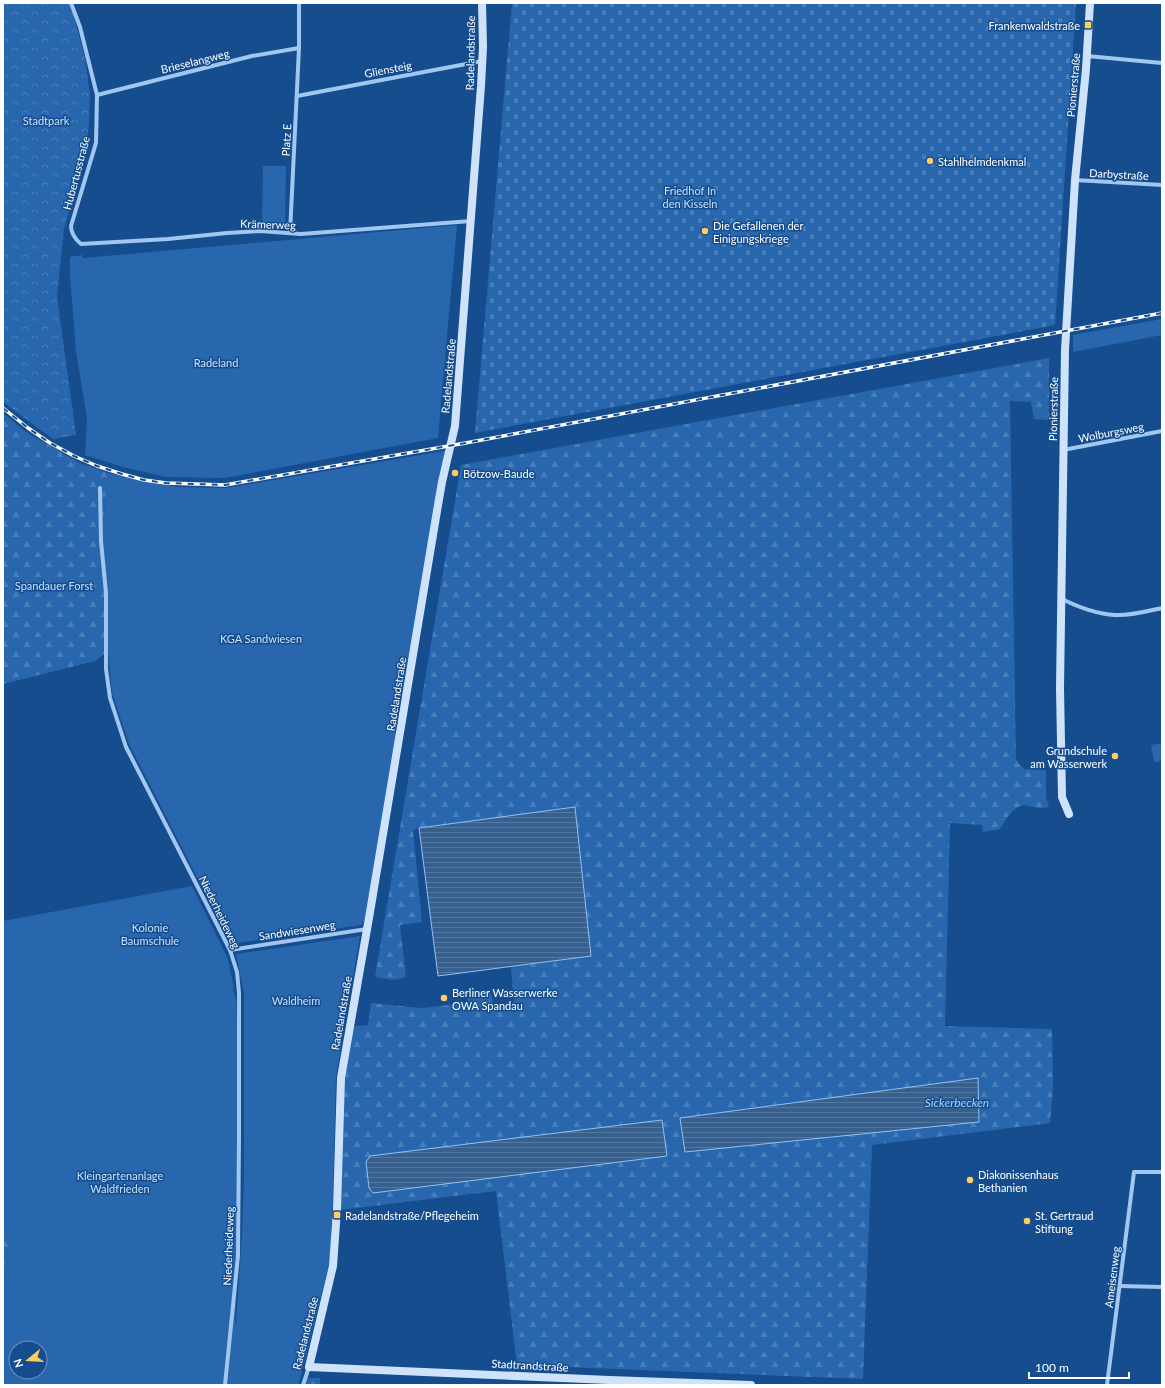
<svg xmlns="http://www.w3.org/2000/svg" width="1165" height="1388" font-family="Lato,sans-serif">
	<style>
		.green { fill: #2867ad; fill-rule: evenodd }
		.forest { fill: url(#forest-firs) }
		.cemetery { fill: url(#cemetery-stones) }
		.park { fill: url(#park-crowns) }
		.water { fill: url(#water-rules); stroke: #93c1f3 }
		.lines { fill: none; stroke-linecap: round; stroke-linejoin: round }
		.street { stroke: #a1c6f0; stroke-width: 4 }
		.secondary { stroke: #cee3fb; stroke-width: 8 }
		.rail-casing { stroke: #fff; stroke-width: 3.5 }
		.rail { stroke: #154d8e; stroke-width: 2; stroke-dasharray: 6; stroke-linecap: butt }
		.poi-dot { fill: #ffcd5f; stroke: #154d8e; stroke-width: 1.5 }
		.labels { text-anchor: middle; dominant-baseline: central; stroke-width: 3; stroke-linejoin: round; paint-order: stroke }
		.poi-label { font-size: 11px; fill: #fff; stroke: #154d8e; text-anchor: start }
		.street-label { font-size: 11px; fill: #fff; stroke: #154d8e }
		.park-label { font-size: 11px; fill: #c7e0fb; stroke: #154d8e }
		.water-label { font-size: 12px; font-style: italic; fill: #acd0f7; stroke: #154d8e }
	</style>
	<defs>
		<pattern id="forest-firs" width="22" height="20" patternUnits="userSpaceOnUse"><rect width="22" height="20" fill="#2867ad"/><path d="M5 1l3.5 6h-7zM16 11l3.5 6h-7z" fill="#487eb9"/></pattern>
		<pattern id="cemetery-stones" width="16" height="16" patternUnits="userSpaceOnUse"><rect width="16" height="16" fill="#2867ad"/><path d="M2 7V4a2 2 0 0 1 4 0v3zM10 15v-3a2 2 0 0 1 4 0v3z" fill="#487eb9"/></pattern>
		<pattern id="park-crowns" width="20" height="18" patternUnits="userSpaceOnUse"><rect width="20" height="18" fill="#2867ad"/><path d="M2 6a3 3 0 1 1 6 0M12 15a3 3 0 1 1 6 0" fill="none" stroke="#487eb9"/></pattern>
		<pattern id="water-rules" width="6" height="5" patternUnits="userSpaceOnUse"><rect width="6" height="5" fill="#37608f"/><path d="M0 2.5h6" fill="none" stroke="#5578a0"/></pattern>
	</defs>
	<rect width="100%" height="100%" fill="#154d8e"/>
	<g class="green">
		<path d="M263 166H286L285 225H262Z"/>
		<path d="M457 225 438 438 225 478 166 477 123 467 85 455 87 418 76 351 70 276V257L82 255 83 258Z"/>
		<path d="M1162 319V335L1073 352V335Z"/>
		<path d="M450 450 381 845 364 921 361 925 231 944 129 744 112 693 109 664 101 541 108 473 177 487 226 488Z"/>
		<path d="M1162 743V761L1154 762 1151 745Z"/>
		<path d="M192 886 228 959 234 988 233 990 236 999 239 1069 238 1256 235 1323H236L242 1233 244 1184V993L236 954 360 936 336 1077 333 1196 330 1261 299 1383V1385H3V1276L9 1239 3 1223V921ZM16 1348H40V1372H16Z"/>
	</g>
	<g class="forest">
		<path d="M1049 358V420L1034 419 1031 402 1010 401 1016 760 1024 769 1046 770V797L1049 807C1038 809 1040 808 1030 806 1015 802 1007 818 1000 829L983 832 982 825 950 823 945 1026 1052 1029 1053 1090 1050 1123 872 1145 863 1379 517 1365 496 1191 340 1210 343 1078 353 1027 368 1025 371 1003 421 1008 468 1003 467 993H491L493 1004 514 1002 511 967 591 956 575 807 419 828 413 830 422 922 400 925 406 977 393 980 375 977 461 465Z"/>
		<path d="M3 413 26 432 80 463 108 473 101 541 106 593 105 653 95 661 3 684Z"/>
		<path d="M3 1223 9 1239 3 1276Z"/>
		<path d="M306 1378H320V1385H303Z"/>
	</g>
	<path class="cemetery" d="M512 3H1076L1055 325 475 433Z"/>
	<path class="park" d="M3 3H69L73 14 85 58 90 95 89 122 86 152 64 229 57 297 76 435 53 439 3 402Z"/>
	<g class="water">
		<path d="M575 807 591 956 438 976 419 828Z"/>
		<path d="M978 1078 979 1122 685 1152 680 1118Z"/>
		<path d="M662 1120 667 1156 373 1193 369 1188 366 1162 370 1156Z"/>
	</g>
	<g class="lines">
		<g class="street">
			<path d="M71 3 80 27 97 95 96 143 71 226C71 234 75 239 81 244L168 239 227 233 260 231 301 234 471 221"/>
			<path d="M1087 56 1162 63"/>
			<path d="M97 95 252 56 299 48"/>
			<path d="M297 96 482 61"/>
			<path d="M1075 180 1162 185"/>
			<path d="M290 233 299 48V3"/>
			<path d="M1063 450 1162 431"/>
			<path d="M100 488 101 541 106 593V669L110 698 126 747 230 950 237 972 239 993V1136L238 1256 225 1385"/>
			<path d="M1062 599C1078 607 1097 614 1115 615 1131 616 1147 611 1162 608"/>
			<path d="M230 950 367 929"/>
			<path d="M1120 1286 1162 1287"/>
			<path d="M303 1385 309 1367"/>
			<path d="M1107 1385 1134 1172H1162"/>
		</g>
		<g class="secondary">
			<path d="M482 3 483 47 481 86 455 426 442 482 437 511 370 912 341 1078 337 1209 333 1266 309 1367 609 1380 751 1385"/>
			<path d="M1069 814 1062 797 1060 688 1065 350 1075 180 1086 69 1090 3"/>
		</g>
		<g class="rail-casing">
			<path id="rail" d="M3 408 28 428 50 443 74 456 97 466 122 474 144 480 166 483 225 485 460 444 1162 313"/>
		</g>
		<use href="#rail" class="rail"/>
	</g>
	<g class="poi-dot">
		<rect x="1084" y="21" width="8" height="8" rx="2"/>
		<circle cx="930" cy="161" r="4"/>
		<circle cx="705" cy="231" r="4"/>
		<circle cx="455" cy="473" r="4"/>
		<circle cx="1115" cy="756" r="4"/>
		<circle cx="444" cy="998" r="4"/>
		<circle cx="970" cy="1180" r="4"/>
		<rect x="333" y="1211" width="8" height="8" rx="2"/>
		<circle cx="1027" cy="1221" r="4"/>
	</g>
	<g class="labels">
		<g class="poi-label">
			<text x="1080" y="25" text-anchor="end">Frankenwaldstraße</text>
			<text x="938" y="161">Stahlhelmdenkmal</text>
			<text x="713" y="225">Die Gefallenen der<tspan x="713" dy="13">Einigungskriege</tspan></text>
			<text x="463" y="473">Bötzow-Baude</text>
			<text x="1107" y="750" text-anchor="end">Grundschule<tspan x="1107" dy="13">am Wasserwerk</tspan></text>
			<text x="452" y="992">Berliner Wasserwerke<tspan x="452" dy="13">OWA Spandau</tspan></text>
			<text x="978" y="1174">Diakonissenhaus<tspan x="978" dy="13">Bethanien</tspan></text>
			<text x="345" y="1215">Radelandstraße/Pflegeheim</text>
			<text x="1035" y="1215">St. Gertraud<tspan x="1035" dy="13">Stiftung</tspan></text>
		</g>
		<g class="street-label">
			<text transform="translate(470 53) rotate(-89)">Radelandstraße</text>
			<text transform="translate(195 61) rotate(-14)">Brieselangweg</text>
			<text transform="translate(388 69) rotate(-11)">Gliensteig</text>
			<text transform="translate(1073 85) rotate(-85)">Pionierstraße</text>
			<text transform="translate(286 140) rotate(-87)">Platz E</text>
			<text transform="translate(76 173) rotate(-75)">Hubertusstraße</text>
			<text transform="translate(1119 174) rotate(3)">Darbystraße</text>
			<text transform="translate(268 224) rotate(2)">Krämerweg</text>
			<text transform="translate(448 376) rotate(-85)">Radelandstraße</text>
			<text transform="translate(1053 409) rotate(-89)">Pionierstraße</text>
			<text transform="translate(1111 432) rotate(-11)">Wolburgsweg</text>
			<text transform="translate(396 694) rotate(-81)">Radelandstraße</text>
			<text transform="translate(220 912) rotate(64)">Niederheideweg</text>
			<text transform="translate(297 930) rotate(-9)">Sandwiesenweg</text>
			<text transform="translate(341 1013) rotate(-80)">Radelandstraße</text>
			<text transform="translate(228 1246) rotate(-88)">Niederheideweg</text>
			<text transform="translate(1112 1277) rotate(-83)">Ameisenweg</text>
			<text transform="translate(305 1333) rotate(-76)">Radelandstraße</text>
			<text transform="translate(530 1365) rotate(3)">Stadtrandstraße</text>
		</g>
		<g class="park-label">
			<text x="46" y="120">Stadtpark</text>
			<text x="690" y="190">Friedhof In<tspan x="690" dy="13">den Kisseln</tspan></text>
			<text x="216" y="362">Radeland</text>
			<text x="54" y="585">Spandauer Forst</text>
			<text x="261" y="638">KGA Sandwiesen</text>
			<text x="150" y="927">Kolonie<tspan x="150" dy="13">Baumschule</tspan></text>
			<text x="296" y="1000">Waldheim</text>
			<text x="120" y="1175">Kleingartenanlage<tspan x="120" dy="13">Waldfrieden</tspan></text>
		</g>
		<g class="water-label">
			<text x="957" y="1102">Sickerbecken</text>
		</g>
	</g>
	<rect width="1165" height="1388" fill="none" stroke="#ffffff" stroke-width="8"/>
	<g transform="translate(28 1360) rotate(252)"><circle r="19" fill="#154d8e" stroke="#7394bb"/>
	<path d="M0-3L7 15L0 10L-7 15Z" fill="#ffcd5f"/>
	<text y="-6" font-size="11" font-weight="bold" text-anchor="middle" fill="#ffffff">N</text>
	</g>
	<path d="M1029 1372v6h100v-6" fill="none" stroke="#ffffff" stroke-width="2"/>
	<text x="1035" y="1372" font-size="12" fill="#ffffff" stroke="#154d8e" stroke-width="3" paint-order="stroke">100 m</text>
</svg>
